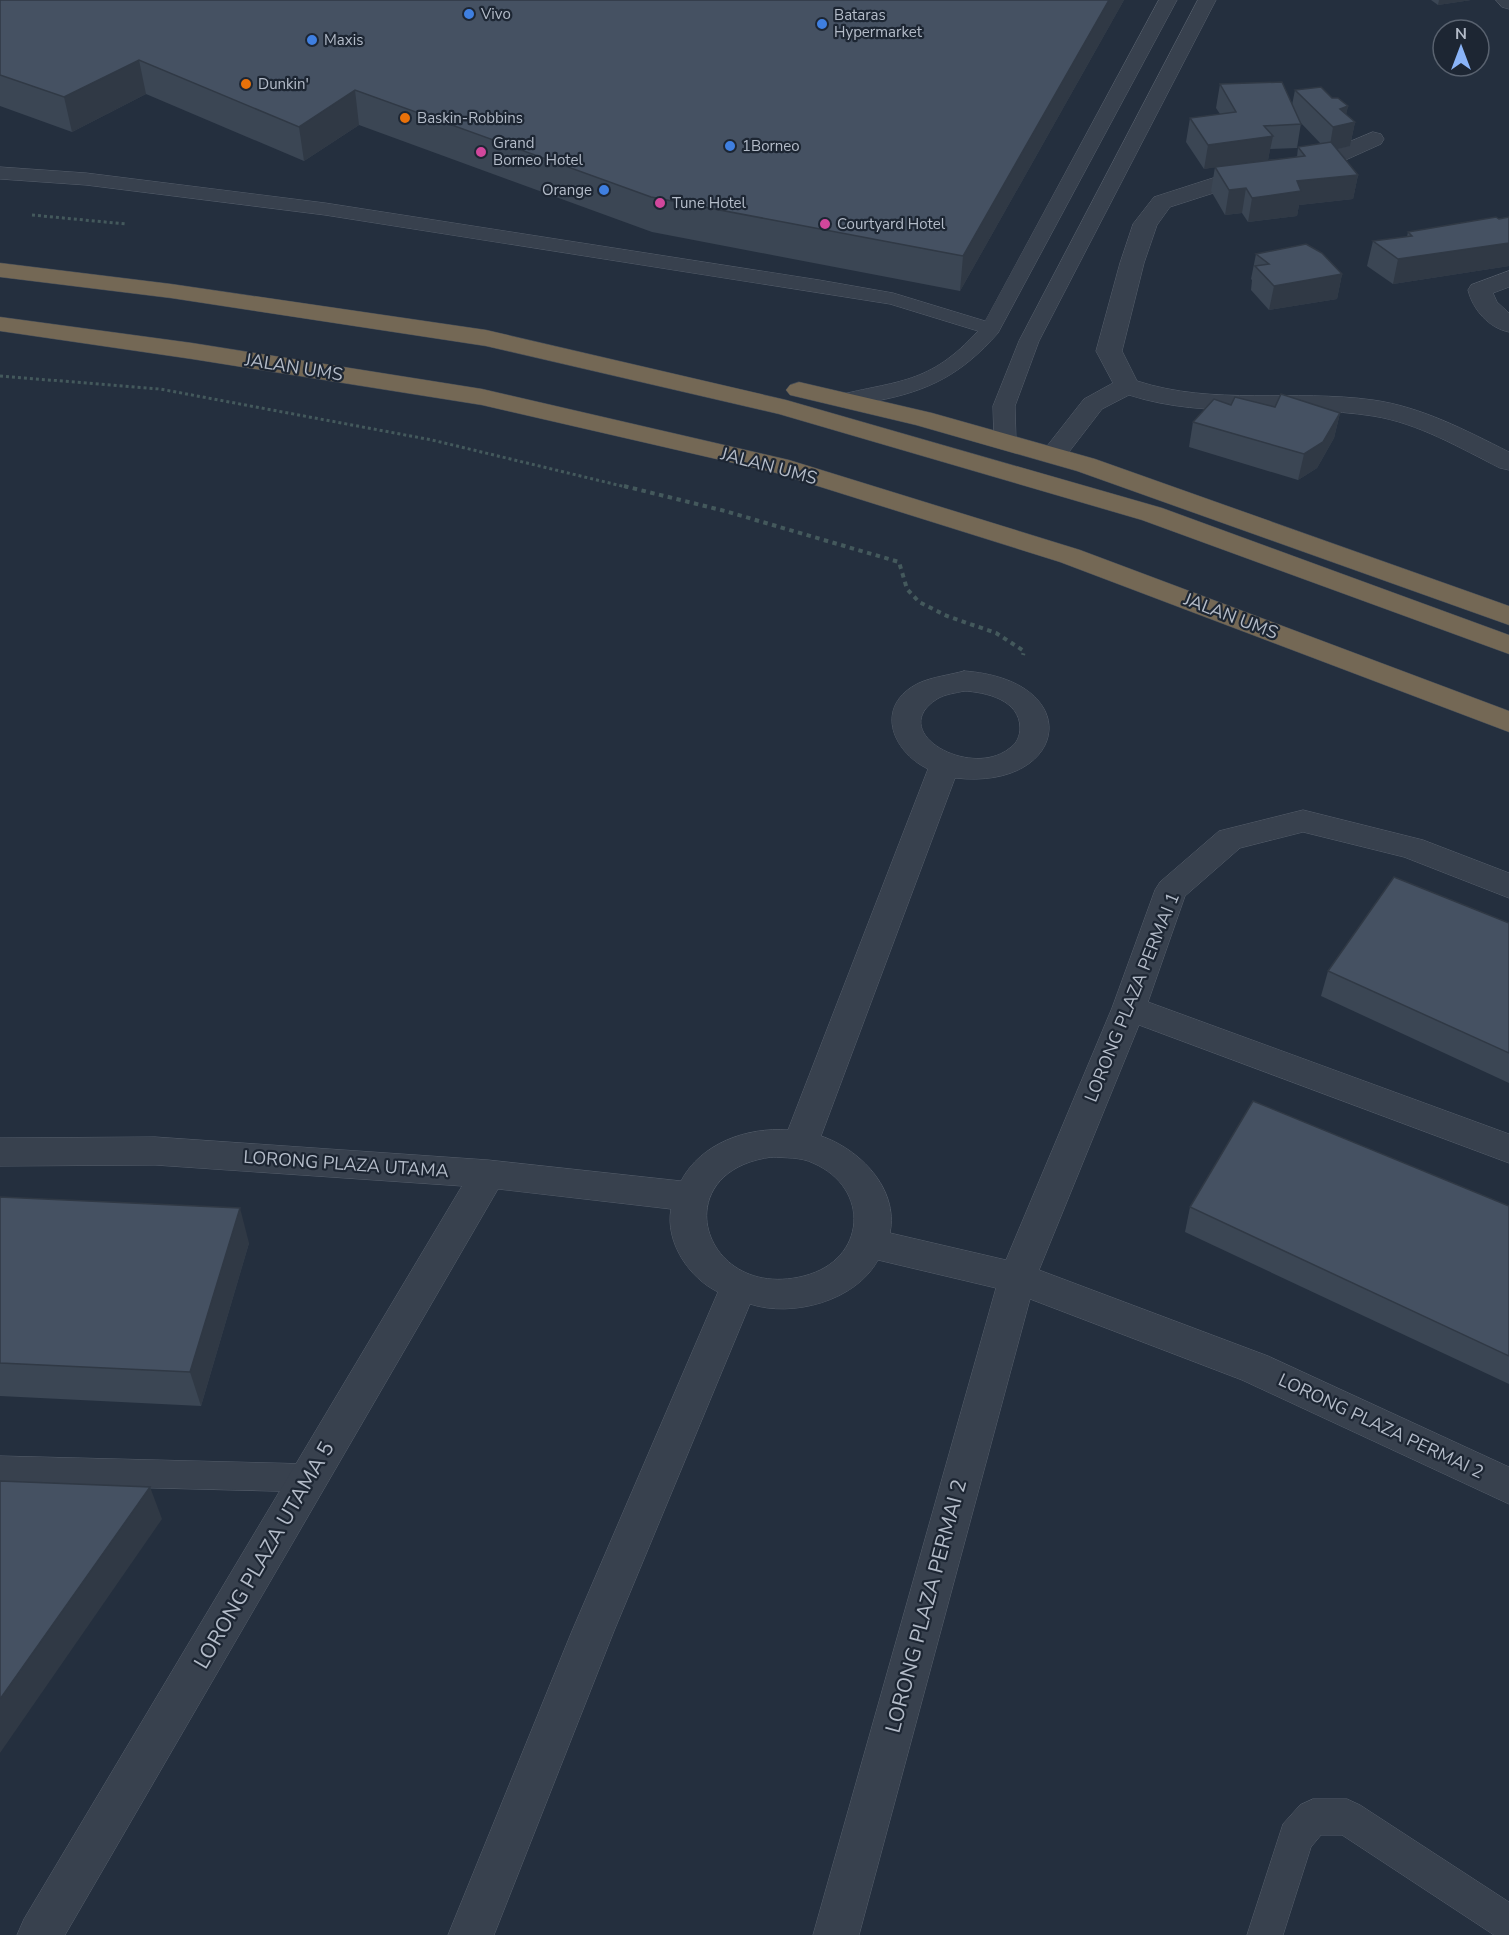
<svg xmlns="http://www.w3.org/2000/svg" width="1509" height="1935" font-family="'Nunito Sans',sans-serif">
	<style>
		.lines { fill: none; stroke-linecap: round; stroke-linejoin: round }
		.lane-casing { stroke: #565f6c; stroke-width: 1 }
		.street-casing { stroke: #565f6c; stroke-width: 1 }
		.highway-casing { stroke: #434c59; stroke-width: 1 }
		.path-far1 { stroke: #44595c; stroke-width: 3; stroke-dasharray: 3 3; stroke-linecap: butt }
		.path { stroke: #44595c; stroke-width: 4; stroke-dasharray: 4.5 4.5; stroke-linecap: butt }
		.lane { fill: #38414e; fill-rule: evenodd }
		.street { fill: #38414e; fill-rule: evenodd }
		.highway { fill: #746855; fill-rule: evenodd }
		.wall { fill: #3b4654; fill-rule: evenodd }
		.shaded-wall { fill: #303945 }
		.building { fill: #455162; stroke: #303945; stroke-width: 1.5 }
		.shop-dot { fill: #3f7fe0; stroke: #1d2633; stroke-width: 2 }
		.food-dot { fill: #e8710a; stroke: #1d2633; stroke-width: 2 }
		.hotel-dot { fill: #d1479c; stroke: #1d2633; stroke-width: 2 }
		.labels { text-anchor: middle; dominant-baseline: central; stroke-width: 4.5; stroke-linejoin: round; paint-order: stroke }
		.far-poi-label { font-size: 15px; fill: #b4bcc9; stroke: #1d2633; text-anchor: start }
		.street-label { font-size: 18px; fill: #b4bcc9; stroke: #1d2633 }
		.near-street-label { font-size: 21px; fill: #b4bcc9; stroke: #1d2633 }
	</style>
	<rect width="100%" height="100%" fill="#242f3e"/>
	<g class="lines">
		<g class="lane-casing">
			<g id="lane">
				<path d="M1159 0H1177L998 333C962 374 929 391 876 401 862 403 848 408 835 404L831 400 835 396C898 380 929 385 978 331L890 304 325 215 86 185 0 179V167L86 173 325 203 819 280 893 293 985 321Z"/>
				<path d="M1198 0H1216L1039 341 1015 406 1016 441 1013 446 1005 447 997 446 994 441 993 406 1019 341Z"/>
				<path d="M0 1456 310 1464 321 1468 326 1478 321 1488 310 1492 0 1484Z"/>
				<path d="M1313 1799H1347L1360 1805 1509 1902V1935H1494L1342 1835H1321L1311 1847 1283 1935H1247L1283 1824 1300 1805Z"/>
			</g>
		</g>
		<g class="street-casing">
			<g id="street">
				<path d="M1496 0H1509V9L1502 7Z"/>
				<path d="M1373 132 1381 134 1384 139 1381 144 1341 162 1257 179 1170 207 1157 225 1144 263 1122 351 1137 381C1214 406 1294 389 1373 400 1422 407 1465 430 1509 452V470L1500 468C1460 448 1418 423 1373 416 1292 403 1209 421 1129 395L1102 409 1062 461 1053 463 1044 461 1040 455 1084 399 1113 383 1096 351 1120 263 1133 224 1154 197 1244 168 1327 151Z"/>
				<path d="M1509 271V287L1493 293 1497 302 1509 313V332C1489 328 1473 310 1468 290L1471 285Z"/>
				<path d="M964 671C1088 680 1069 791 955 778L821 1136C859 1149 899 1188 890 1233L1006 1260 1112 1008 1155 890 1160 882 1219 831 1303 810 1423 840 1509 873V898L1404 857 1303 832 1240 848 1185 896 1148 1002 1509 1134V1163L1139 1025 1039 1270 1268 1356 1509 1467V1504L1242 1380 1030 1299 859 1935H813L996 1288 878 1260C856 1301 792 1318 750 1304L614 1631 494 1935H448L572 1631 718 1292C689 1278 665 1242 671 1209L498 1189 65 1935H17L24 1919 462 1186 155 1165 0 1166V1138L155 1137 488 1160 681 1181C701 1143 747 1127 788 1130L928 769C891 751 874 705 919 683 932 677 950 675 964 671ZM964 691C986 692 1020 700 1020 728 1020 736 1017 743 1010 748 971 780 885 732 937 699 945 694 956 693 964 691ZM772 1157C785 1158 801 1157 813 1163 871 1188 867 1260 804 1276 703 1302 662 1171 772 1157Z"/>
			</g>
		</g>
		<g class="highway-casing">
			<g id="highway">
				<path d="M0 263 171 284 486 330 786 400 1162 508 1509 635V654L1142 520 779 414 486 346 171 298 0 277Z"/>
				<path d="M0 317 192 343 482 389 789 460 1080 550 1509 711V732L1060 562 773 472 482 405 192 359 0 331Z"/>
				<path d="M799 382 932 413 1095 459 1509 606V625L1077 471 916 425 790 395 786 390 790 385Z"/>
			</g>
		</g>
		<g class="path-far1">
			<path d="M32 215 126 224"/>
			<path d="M0 376 160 389 432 440 630 488"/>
		</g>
		<path class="path" d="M624 486 725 511 899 562 907 589 919 602 947 616 996 633 1024 651 1023 655"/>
		<use href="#lane" class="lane"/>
		<use href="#street" class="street"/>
		<use href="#highway" class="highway"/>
	</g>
	<g class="wall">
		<path d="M0 0H1124L960 291 652 232 359 125 304 161 146 94 72 132 0 106Z"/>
		<path d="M1431 0H1471L1438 5Z"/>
		<path d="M1220 84 1292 105 1295 90 1332 98 1348 106 1346 114 1355 122 1350 146 1337 149 1358 175 1353 199 1299 205 1297 216 1248 222 1242 213 1225 215 1211 191 1215 167 1204 169 1186 142 1190 118 1220 114 1216 108ZM1301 123 1321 144 1298 147 1297 157 1268 160 1270 149 1297 148Z"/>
		<path d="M1509 217V266L1393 284 1367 266 1373 241 1407 237 1408 232Z"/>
		<path d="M1256 254 1342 274 1337 299 1269 310 1251 290 1252 280 1251 279Z"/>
		<path d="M1231 405 1275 407 1340 413 1334 438 1317 468 1298 480 1189 447 1193 422Z"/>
		<path d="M1509 923V1083L1321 996 1328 971Z"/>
		<path d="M0 1197 249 1243 201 1406 0 1396Z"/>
		<path d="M1509 1206V1384L1185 1232 1190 1207Z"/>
	</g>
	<g class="shaded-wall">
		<path d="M1109 0H1124L960 291 963 256Z"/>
		<path d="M1439 0H1471L1438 5Z"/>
		<path d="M139 60 146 94 72 132 64 97Z"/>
		<path d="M355 90 359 125 304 161 299 127Z"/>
		<path d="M1348 106 1344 124 1355 122 1350 146 1329 151 1333 127 1340 109Z"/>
		<path d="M1273 136 1268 160 1204 169 1208 145Z"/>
		<path d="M1358 175 1353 199 1299 205 1297 216 1248 222 1252 198 1297 181Z"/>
		<path d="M1246 188 1242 213 1225 215 1229 190Z"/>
		<path d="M1509 243V266L1393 284 1398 259Z"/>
		<path d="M1342 274 1337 299 1269 310 1274 286Z"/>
		<path d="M1340 413 1334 438 1317 468 1298 480 1304 454Z"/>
		<path d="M240 1208 249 1243 201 1406 190 1372Z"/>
		<path d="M150 1487 162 1519 0 1753V1699Z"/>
	</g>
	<g class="building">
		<path d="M0 0H1109L963 256 651 197 355 90 299 127 139 60 64 97 0 75Z"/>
		<path d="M1282 82 1301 124 1264 126 1273 136 1208 145 1190 118 1236 112 1220 84Z"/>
		<path d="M1321 87 1332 98H1338L1348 106 1340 109 1355 122 1333 127 1295 90Z"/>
		<path d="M1331 142 1358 175 1297 181 1301 191 1252 198 1246 188 1229 190 1215 167 1305 156 1298 147Z"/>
		<path d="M1496 217 1499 219 1509 217V243L1398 259 1373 241 1412 236 1408 232Z"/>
		<path d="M1306 244 1322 253 1342 274 1274 286 1255 266 1269 264 1256 254Z"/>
		<path d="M1281 394 1340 413 1323 442 1304 454 1193 422 1214 399 1231 405 1235 397 1275 407Z"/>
		<path d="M1394 877 1509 923V1053L1328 971Z"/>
		<path d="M1253 1101 1509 1206V1356L1190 1207Z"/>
		<path d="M0 1197 240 1208 190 1372 0 1363Z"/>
		<path d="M0 1481 150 1487 0 1699Z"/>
	</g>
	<g class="shop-dot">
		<circle cx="469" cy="14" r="6"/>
		<circle cx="822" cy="24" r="6"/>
		<circle cx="312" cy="40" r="6"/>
		<circle cx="730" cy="146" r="6"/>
		<circle cx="604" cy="190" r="6"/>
	</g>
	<g class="food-dot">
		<circle cx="246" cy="84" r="6"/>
		<circle cx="405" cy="118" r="6"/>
	</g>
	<g class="hotel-dot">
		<circle cx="481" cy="152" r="6"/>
		<circle cx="660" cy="203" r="6"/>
		<circle cx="825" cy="224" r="6"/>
	</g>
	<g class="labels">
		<g class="far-poi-label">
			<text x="481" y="14">Vivo</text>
			<text x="834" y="15">Bataras<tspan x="834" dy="17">Hypermarket</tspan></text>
			<text x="324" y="40">Maxis</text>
			<text x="258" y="84">Dunkin'</text>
			<text x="417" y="118">Baskin-Robbins</text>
			<text x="493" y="143">Grand<tspan x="493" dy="17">Borneo Hotel</tspan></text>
			<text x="742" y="146">1Borneo</text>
			<text x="592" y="190" text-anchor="end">Orange</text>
			<text x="672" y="203">Tune Hotel</text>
			<text x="837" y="224">Courtyard Hotel</text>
		</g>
		<g class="street-label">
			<text transform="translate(294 367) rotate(9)">JALAN UMS</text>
			<text transform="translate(769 466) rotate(15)">JALAN UMS</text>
			<text transform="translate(1231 616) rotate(21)">JALAN UMS</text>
			<text transform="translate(1132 997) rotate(-68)">LORONG PLAZA PERMAI 1</text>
			<text transform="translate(346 1164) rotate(4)">LORONG PLAZA UTAMA</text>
			<text transform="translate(1381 1426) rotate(25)">LORONG PLAZA PERMAI 2</text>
		</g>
		<g class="near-street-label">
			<text transform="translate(264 1555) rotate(-60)">LORONG PLAZA UTAMA 5</text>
			<text transform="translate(926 1606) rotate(-75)">LORONG PLAZA PERMAI 2</text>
		</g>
	</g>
	<g transform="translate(1461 48)"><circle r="28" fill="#1d2633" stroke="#59626f" stroke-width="1.5"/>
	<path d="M0-4.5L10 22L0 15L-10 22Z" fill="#8ab4f8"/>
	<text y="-9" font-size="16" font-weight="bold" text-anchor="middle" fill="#b4bcc9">N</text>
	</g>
</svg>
